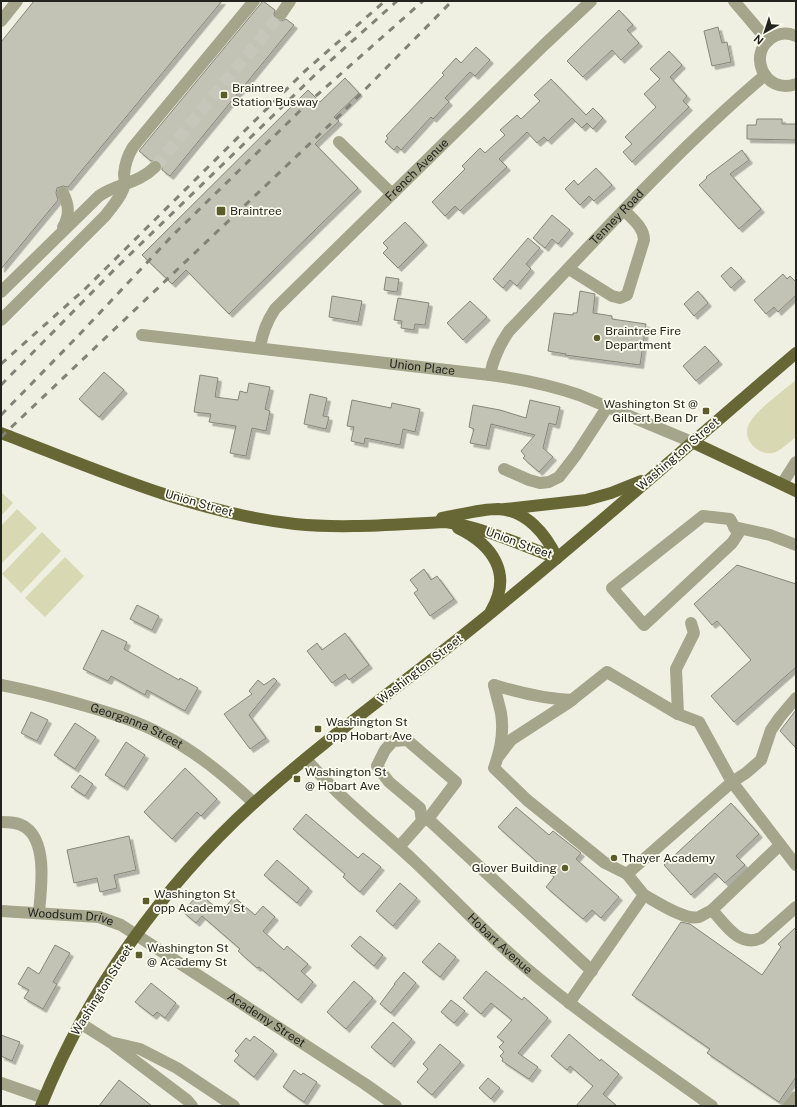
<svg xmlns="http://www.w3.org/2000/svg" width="797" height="1107" font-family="'Public Sans',sans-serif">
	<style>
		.green { fill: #d8d9b3 }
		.building { fill: #c2c3b5; stroke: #868679; filter: url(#shadow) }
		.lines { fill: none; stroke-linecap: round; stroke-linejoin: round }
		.minor-tunnel { stroke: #c6c7ba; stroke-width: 12; stroke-dasharray: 12 6; stroke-linecap: butt }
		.minor { stroke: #a4a58a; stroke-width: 12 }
		.major { stroke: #676735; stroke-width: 12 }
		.rail { stroke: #818278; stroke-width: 3; stroke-dasharray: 7 7; stroke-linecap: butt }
		.poi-dot { fill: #5c5c28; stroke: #fcfdef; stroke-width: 1.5 }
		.labels { text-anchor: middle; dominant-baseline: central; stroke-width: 3.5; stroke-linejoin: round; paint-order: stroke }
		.poi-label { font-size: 12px; fill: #24241f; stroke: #fcfdef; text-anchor: start }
		.street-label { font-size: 12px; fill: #24241f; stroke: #fcfdef }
	</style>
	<defs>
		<filter id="shadow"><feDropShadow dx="3.5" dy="3.5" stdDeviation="0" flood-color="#0004"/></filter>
	</defs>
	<rect width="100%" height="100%" fill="#eff0e1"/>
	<g class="green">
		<path d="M796 380V437C789 442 782 450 773 453 758 456 741 439 749 424 756 410 783 391 796 380Z"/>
		<path d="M1 492 13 503 1 516Z"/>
		<path d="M17 509 37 528 1 564V526Z"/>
		<path d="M42 532 61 551 21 593 2 574Z"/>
		<path d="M65 557 84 576 45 617 25 598Z"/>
	</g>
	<g class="building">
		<path d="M34 1H222L68 187 63 186 57 188 56 193 58 200 1 269V42Z"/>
		<path d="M263 1 275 10 274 14 276 20 281 21 286 19 294 25 170 176 162 170V166L160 162 157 160 151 161 139 151Z"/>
		<path d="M619 10 633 25 627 30 639 43 621 60 612 50 583 77 567 61Z"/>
		<path d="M718 27 722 43 727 42 731 62 712 66 704 31Z"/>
		<path d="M476 47 490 60 475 76 470 72 445 98 449 102 433 119 431 117 401 150 397 146 394 150 385 142 388 138 386 136 444 75 442 73 456 58 461 63Z"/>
		<path d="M669 51 682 65 670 77 687 96 683 101 689 107 632 162 623 152 632 144 625 137 656 107 644 94 660 79 650 69Z"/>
		<path d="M345 78 359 93 334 117 339 121 315 144 358 188 229 314 186 270 172 284 142 255 308 90 320 102Z"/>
		<path d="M551 79 586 115 593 108 603 118 593 129 587 123 582 128 572 118 548 141 544 137 537 143 527 132 499 159 507 167 460 211 455 206 445 216 432 202 465 169 462 166 480 148 485 153 505 135 500 130 517 115 521 119 540 101 534 95Z"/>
		<path d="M757 119H782V124H796V140L747 139V125H756Z"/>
		<path d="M742 150 749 160 730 174 761 209 739 229 699 185 707 178 706 177Z"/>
		<path d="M596 168 612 185 594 201 589 196 580 205 565 189 574 180 578 185Z"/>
		<path d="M552 215 570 230 558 244 552 239 545 248 533 238Z"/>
		<path d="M405 222 424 242 398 268 383 253 388 248 383 243Z"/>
		<path d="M528 238 540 248 526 264 531 269 517 286 510 280 503 288 493 279Z"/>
		<path d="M731 267 742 278 731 288 721 276Z"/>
		<path d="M783 274 787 279 790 276 796 282V295L778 312 774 307 766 314 754 300Z"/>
		<path d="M386 277 399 279 397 292 384 290Z"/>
		<path d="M580 291 595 294 593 313 612 316V319L646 324 640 365 565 355 566 354 548 351 554 313 573 315V313H577Z"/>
		<path d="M698 291 708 303 694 316 684 304Z"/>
		<path d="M332 296 362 301 358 322 329 317Z"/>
		<path d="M398 298 429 303 425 325 415 324 414 330 401 328 402 321 394 320Z"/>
		<path d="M470 301 487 317 463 340 447 323Z"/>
		<path d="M705 346 719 361 696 381 683 366Z"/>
		<path d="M104 372 124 390 99 417 79 399Z"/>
		<path d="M200 375 218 378 215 397 238 400 240 391 247 393 249 383 270 387 265 409 270 411 266 431 252 428 246 456 230 453 236 426 209 422 211 414 194 412Z"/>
		<path d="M310 394 327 398 323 416 329 417 326 429 304 424Z"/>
		<path d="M352 400 391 408 392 403 420 409 415 432 403 429 400 445 365 438 364 444 351 441 354 427 347 426Z"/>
		<path d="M530 400 560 407 556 425 549 423 543 448 553 457 539 472 523 458 525 456 521 451 535 435 491 424 486 446 470 443 474 429 469 427 473 405 500 410 526 418Z"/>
		<path d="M737 565 796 584V667L734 722 711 696 751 660 717 621 712 625 694 604Z"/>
		<path d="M424 569 431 580 437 576 454 599 430 616 414 593 418 590 410 580Z"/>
		<path d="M137 605 159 616 152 630 130 619Z"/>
		<path d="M102 630 127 642 124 649 179 680 180 678 198 688 185 711 147 690 145 695 111 676 108 681 83 669Z"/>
		<path d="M345 633 369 665 349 680 345 674 332 683 307 651 317 643 322 650Z"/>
		<path d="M274 678 277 681 249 715 266 738 250 749 224 714 252 694 249 691 258 680 264 685Z"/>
		<path d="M796 710V748L780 731Z"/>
		<path d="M31 712 48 720 37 741 21 733Z"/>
		<path d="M75 723 96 737 75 769 54 755Z"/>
		<path d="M126 742 145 755 124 787 105 775Z"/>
		<path d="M185 768 217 799 201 816 197 812 172 839 144 812Z"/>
		<path d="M80 775 93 784 85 796 71 787Z"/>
		<path d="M731 803 759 834 736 856 745 865 725 883 715 873 691 895 664 865Z"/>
		<path d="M516 807 549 835 553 831 581 853 576 859 619 897 601 918 592 910 583 919 546 887 554 877 498 827Z"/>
		<path d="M306 814 358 858 363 853 381 867 360 892 343 877 345 874 293 829Z"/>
		<path d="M129 836 136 870 114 875 117 888 100 892 97 878 74 883 67 850Z"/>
		<path d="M277 860 309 888 297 903 264 875Z"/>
		<path d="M400 883 417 898 393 926 376 911Z"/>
		<path d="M199 893 221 912 234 897 255 915 263 906 275 917 263 931 284 950 287 946 308 964 301 971 313 982 298 1000 259 967 257 968 238 951 240 949 202 916 196 923 183 912Z"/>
		<path d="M681 922 690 924 762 975 781 947 778 944 796 927V1077L779 1102 707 1053 710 1049 632 995Z"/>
		<path d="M360 936 383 955 374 966 351 946Z"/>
		<path d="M439 943 456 957 440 977 422 962Z"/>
		<path d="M55 945 70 953 53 982 57 984 43 1009 24 998 29 990 18 984 28 967 39 974Z"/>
		<path d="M486 971 522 1000 524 997 548 1018 518 1053 538 1067 529 1079 502 1061 503 1059 500 1056 504 1052 499 1047 504 1042 497 1037 512 1020 491 1003 481 1014 463 998Z"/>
		<path d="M404 972 416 983 391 1013 380 1004 395 984H394Z"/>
		<path d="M354 981 373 998 346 1029 327 1012Z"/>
		<path d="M151 983 176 1003 165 1018 157 1012 153 1016 135 1002Z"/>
		<path d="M451 1000 465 1011 454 1023 441 1012Z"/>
		<path d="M393 1022 412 1039 391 1064 371 1047Z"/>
		<path d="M569 1034 600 1061 601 1059 619 1074 603 1094 617 1106H576L593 1086 570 1066 567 1070 551 1056Z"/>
		<path d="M1 1035 20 1042 12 1061 1 1056Z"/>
		<path d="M254 1036 274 1051 254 1077 234 1061 239 1055 235 1051 246 1038 250 1041Z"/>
		<path d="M440 1044 461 1062 432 1095 417 1082 428 1069 423 1064Z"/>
		<path d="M294 1070 301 1075 303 1073 317 1082 304 1102 283 1087Z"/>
		<path d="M488 1078 500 1088 491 1099 479 1088Z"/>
		<path d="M119 1080 152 1106H99Z"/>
	</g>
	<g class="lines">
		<path class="minor-tunnel" d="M155 167 281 14"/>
		<g class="minor">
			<path d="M734 1 768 41"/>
			<path d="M281 14 290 1"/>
			<path d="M1 21 17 1"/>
			<path d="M796 36C789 33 781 33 775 36 745 51 764 96 796 84"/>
			<path d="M339 142 392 194"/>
			<path d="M63 193C69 205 70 215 63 227"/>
			<path d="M569 269 612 296 620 298 627 295 644 240C644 227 632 219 624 210"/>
			<path d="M1 292 99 196C118 183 138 184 155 167"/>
			<path d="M1 320 105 216C112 207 123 195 125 183 125 180 124 177 124 174 125 163 128 155 133 147L254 1"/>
			<path id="s1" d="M142 335 490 375C521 379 550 385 579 395L692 442"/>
			<path id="s2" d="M260 348C262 334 267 321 275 309L544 45 591 1"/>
			<path id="s3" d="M490 375C493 359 500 344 509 331 592 244 673 153 765 75"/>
			<path d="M504 469 529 480 540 483 549 482 559 477 576 455 608 406"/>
			<path d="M782 484 796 462"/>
			<path d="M703 516 730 519 738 534 732 543 644 625 612 588Z"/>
			<path d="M734 527 770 535 796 545"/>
			<path id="s4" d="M1 685C32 691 62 699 93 708 116 715 139 722 161 734 196 751 226 777 254 803"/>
			<path d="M494 685C496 694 499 704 501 713 504 731 500 752 494 768L527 800 605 863 627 874"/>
			<path d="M494 685C520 693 545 699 572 700"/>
			<path d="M796 698 780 717 771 730 761 760 746 773 732 782 796 865"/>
			<path d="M678 714 676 669 694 633 691 623"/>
			<path d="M498 757 511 740 568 703 607 672 678 714 699 722 732 782 627 874 644 895 569 1003"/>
			<path id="s5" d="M306 759C338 797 378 827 414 861 451 896 486 934 525 967 584 1017 649 1061 712 1106"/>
			<path d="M1 822C9 822 18 822 25 827 48 842 41 889 39 912"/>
			<path d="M780 845 712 910C725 924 739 948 761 938L796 907"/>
			<path d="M399 847 422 821 420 808 389 782 377 766 385 750 393 741 407 740 456 782 428 819 592 971"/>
			<path d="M644 895C657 902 685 921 699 917 703 915 708 912 712 910"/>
			<path id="s6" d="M1 911 99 917 121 925 365 1084 396 1106"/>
			<path d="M80 1023 110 1042 140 1049 177 1068 234 1106"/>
			<path d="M114 1045 187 1100 192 1106"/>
			<path d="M1 1083 44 1098"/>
			<path d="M789 1106 796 1097"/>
		</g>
		<g class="major">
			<path d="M1 433C95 469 194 513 295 524 346 529 396 524 446 522 485 528 521 545 557 558"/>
			<path d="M692 442 796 491"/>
			<path d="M505 509 586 500 611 493 641 481"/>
			<path d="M442 518C459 515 481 509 498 509 526 510 546 534 557 558"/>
			<path d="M458 528C493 545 513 574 491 611"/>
			<path d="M41 1106C87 991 163 886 254 803 328 736 410 679 487 616 592 531 693 441 796 353"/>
		</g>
		<g class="rail">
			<path d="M1 364 86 288 305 71 385 1"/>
			<path d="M1 385 115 269 319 71 397 1"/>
			<path d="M1 415 78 336 172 236 308 103 423 1"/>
			<path d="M1 437 341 114 452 1"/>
		</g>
	</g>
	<g class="poi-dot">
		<rect x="220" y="91" width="8" height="8" rx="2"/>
		<rect x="216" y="206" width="10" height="10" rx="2"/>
		<circle cx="597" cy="338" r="4"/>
		<rect x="702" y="407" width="8" height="8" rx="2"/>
		<rect x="314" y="725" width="8" height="8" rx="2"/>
		<rect x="293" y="775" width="8" height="8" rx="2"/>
		<circle cx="614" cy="858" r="4"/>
		<circle cx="565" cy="868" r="4"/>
		<rect x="142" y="897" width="8" height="8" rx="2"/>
		<rect x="135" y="951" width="8" height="8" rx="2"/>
	</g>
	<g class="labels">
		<g class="poi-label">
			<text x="232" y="88">Braintree<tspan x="232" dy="14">Station Busway</tspan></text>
			<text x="230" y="211">Braintree</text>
			<text x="605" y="331">Braintree Fire<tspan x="605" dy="14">Department</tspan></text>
			<text x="698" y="404" text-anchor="end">Washington St @<tspan x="698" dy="14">Gilbert Bean Dr</tspan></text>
			<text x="326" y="722">Washington St<tspan x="326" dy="14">opp Hobart Ave</tspan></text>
			<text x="305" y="772">Washington St<tspan x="305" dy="14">@ Hobart Ave</tspan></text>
			<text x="622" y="858">Thayer Academy</text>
			<text x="557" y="868" text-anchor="end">Glover Building</text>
			<text x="154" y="894">Washington St<tspan x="154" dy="14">opp Academy St</tspan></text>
			<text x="147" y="948">Washington St<tspan x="147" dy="14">@ Academy St</tspan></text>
		</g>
		<g class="street-label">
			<text stroke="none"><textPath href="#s2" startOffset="241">French Avenue</textPath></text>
			<text stroke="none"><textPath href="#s3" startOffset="205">Tenney Road</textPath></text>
			<text stroke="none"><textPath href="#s1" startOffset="282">Union Place</textPath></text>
			<text transform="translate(678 454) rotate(-41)">Washington Street</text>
			<text transform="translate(199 503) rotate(16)">Union Street</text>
			<text transform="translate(519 543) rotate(20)">Union Street</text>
			<text transform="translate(420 669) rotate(-38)">Washington Street</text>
			<text stroke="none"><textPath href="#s4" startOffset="142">Georganna Street</textPath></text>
			<text stroke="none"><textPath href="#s6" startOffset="70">Woodsum Drive</textPath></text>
			<text stroke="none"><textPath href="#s5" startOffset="268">Hobart Avenue</textPath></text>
			<text transform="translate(102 990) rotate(-58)">Washington Street</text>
			<text stroke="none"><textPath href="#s6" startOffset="295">Academy Street</textPath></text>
		</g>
	</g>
	<rect width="797" height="1107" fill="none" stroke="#24241f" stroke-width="4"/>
	<g transform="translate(765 32) rotate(219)" stroke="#fcfdef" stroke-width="3" paint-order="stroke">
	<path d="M0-3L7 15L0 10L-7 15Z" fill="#24241f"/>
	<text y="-6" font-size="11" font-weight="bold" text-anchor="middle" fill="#24241f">N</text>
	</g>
</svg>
